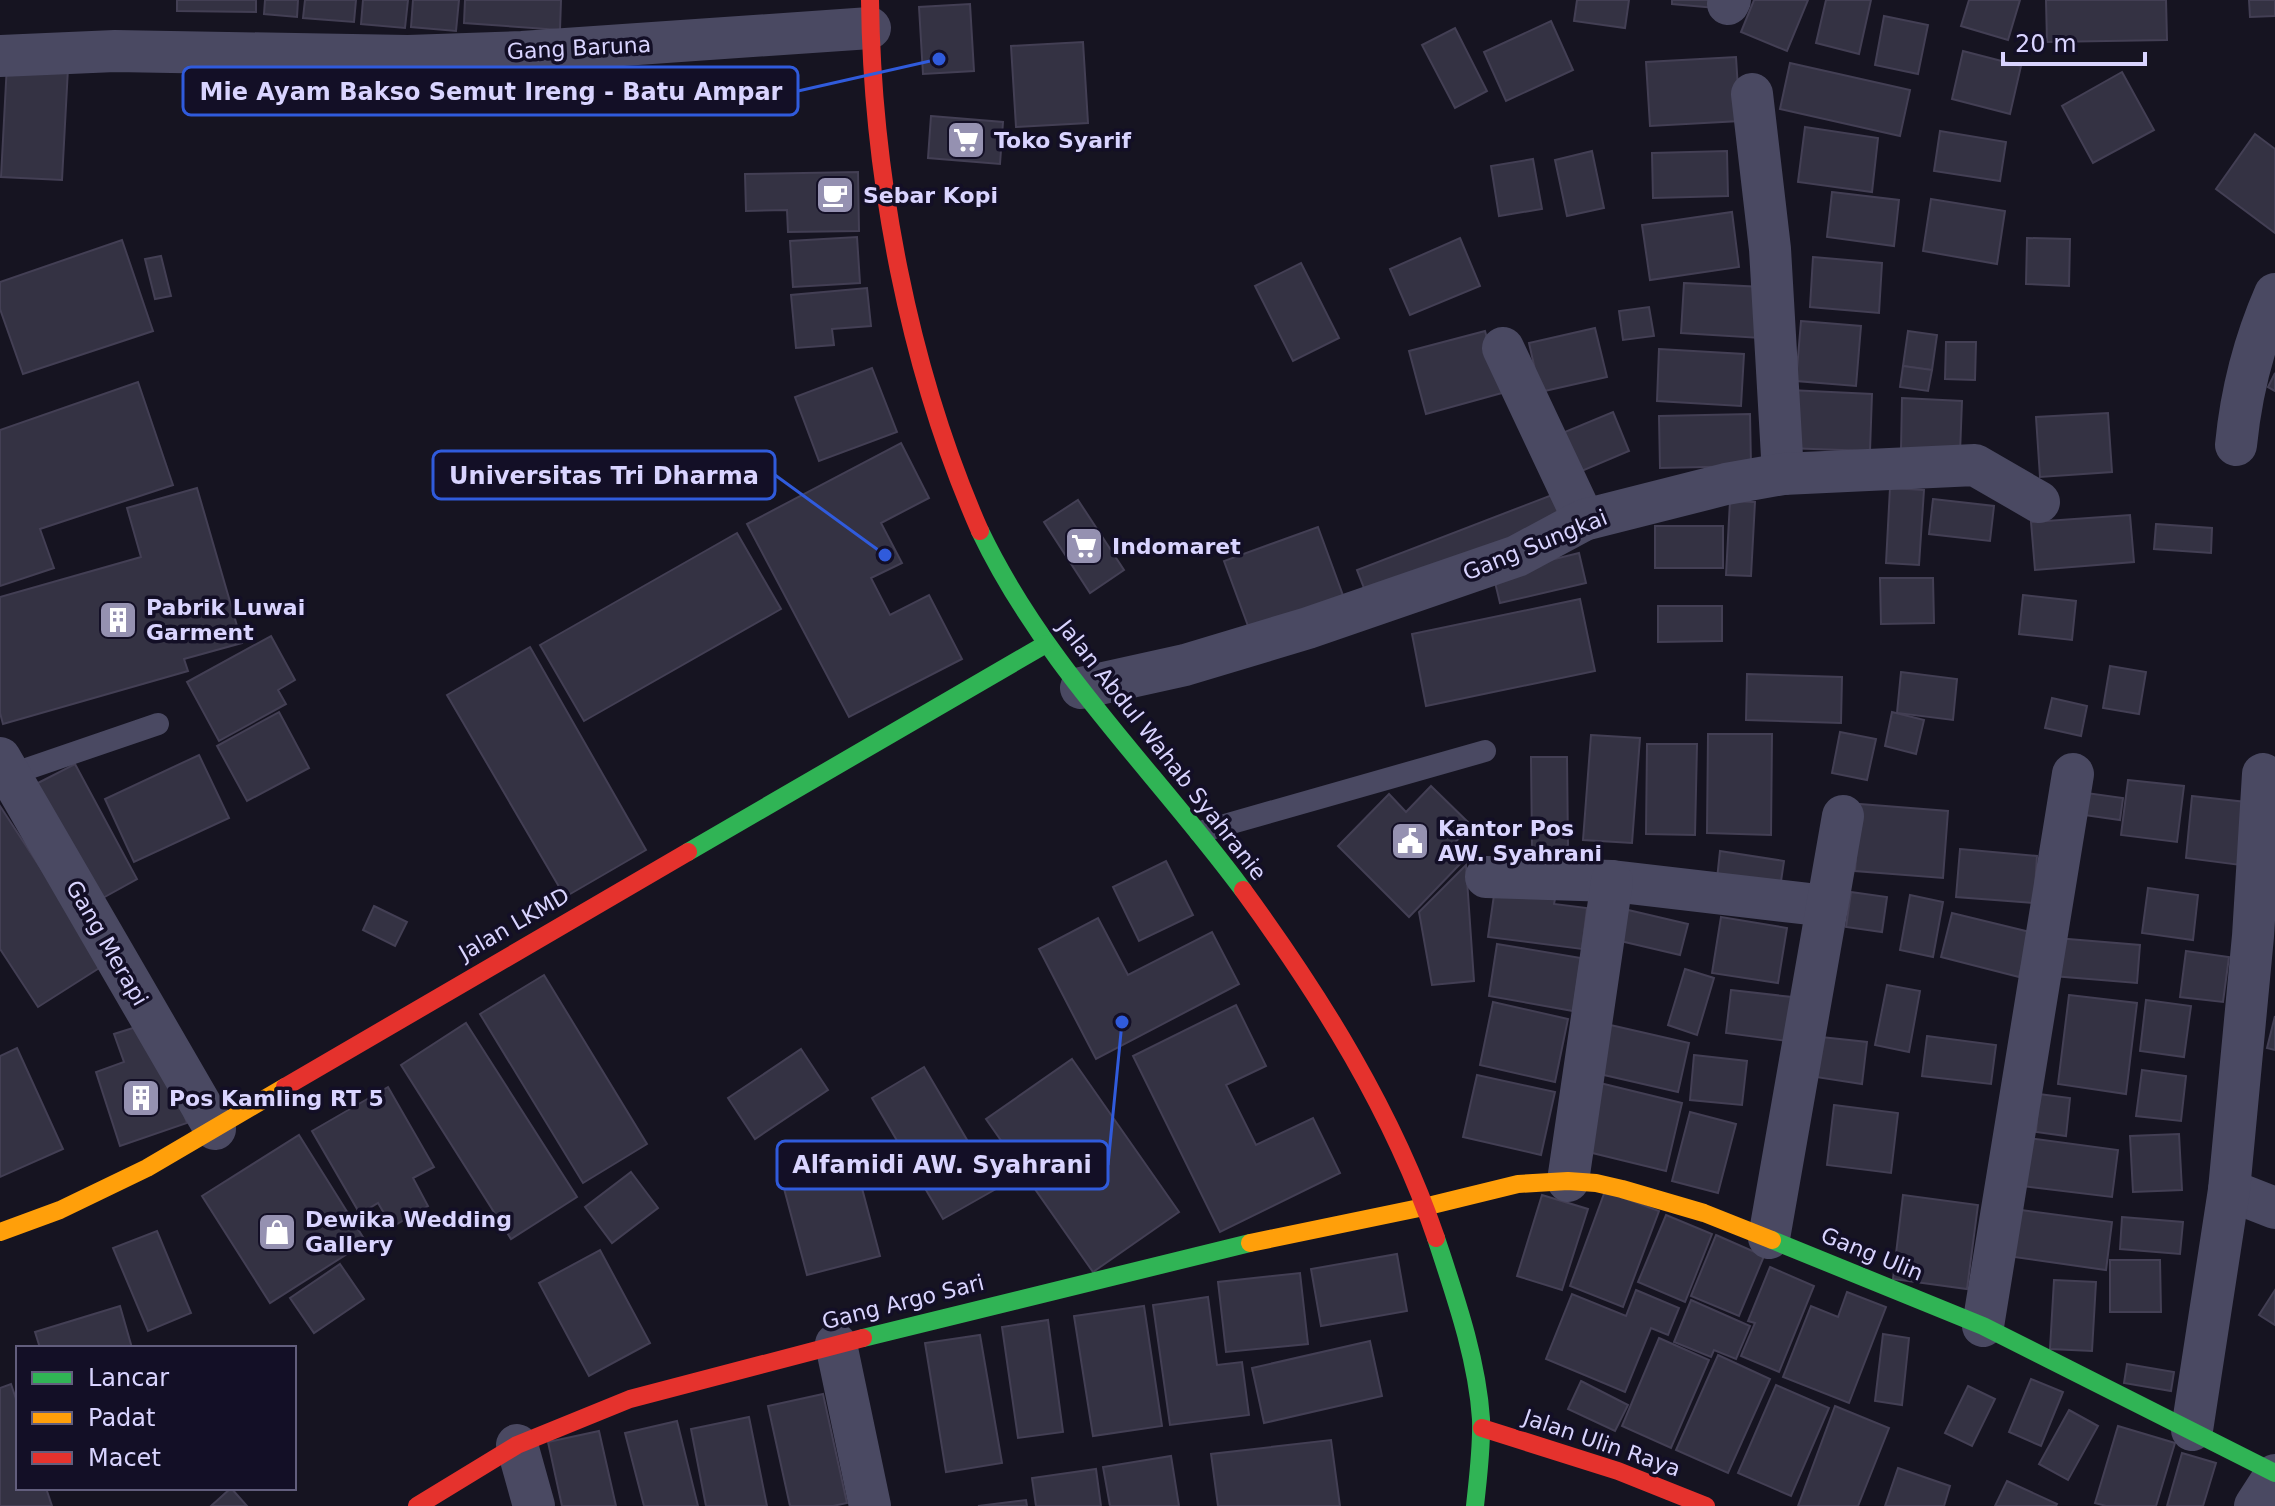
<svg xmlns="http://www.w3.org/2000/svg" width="2275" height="1506" font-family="'DejaVu Sans',sans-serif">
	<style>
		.building { fill: #343243; stroke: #433f54; stroke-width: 2 }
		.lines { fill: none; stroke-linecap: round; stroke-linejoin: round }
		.lane { stroke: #4a4962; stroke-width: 22 }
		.street { stroke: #4a4962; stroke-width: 42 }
		.fast { stroke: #30b455; stroke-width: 18 }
		.slow { stroke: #ff9f0a; stroke-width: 18 }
		.jam { stroke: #e5322d; stroke-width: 18 }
		.labels { text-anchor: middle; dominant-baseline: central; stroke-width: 7; stroke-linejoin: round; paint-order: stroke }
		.street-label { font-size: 22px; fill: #d9d4ff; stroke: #130f26 }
		.poi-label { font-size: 22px; font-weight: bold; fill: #d9d4ff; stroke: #130f26; text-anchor: start }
		.leader { fill: none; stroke: #305bdc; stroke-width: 3 }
		.callout-dot { fill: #305bdc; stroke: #130f26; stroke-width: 3 }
		.callout { fill: #130f26; stroke: #305bdc; stroke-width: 3 }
		.callout-label { font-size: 24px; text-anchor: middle; font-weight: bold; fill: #d9d4ff }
	</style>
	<rect width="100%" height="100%" fill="#161421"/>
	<g class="building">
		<path d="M177 0H256V12L177 11Z"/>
		<path d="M265 0H298L297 17 264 14Z"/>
		<path d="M305 0H356L354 22 303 18Z"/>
		<path d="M363 0H408L405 28 361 24Z"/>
		<path d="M413 0H459L456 31 411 27Z"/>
		<path d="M465 0H561L560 30 464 23Z"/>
		<path d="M1577 0H1629L1625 28 1574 21Z"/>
		<path d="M1672 0H1728L1727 9 1672 4Z"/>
		<path d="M1754 0H1808L1787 51 1741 32Z"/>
		<path d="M1826 0H1871L1859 54 1816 43Z"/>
		<path d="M1969 0H2020L2008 40 1961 26Z"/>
		<path d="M2046 0H2166L2167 40 2047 42Z"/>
		<path d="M2249 0H2275V16L2250 17Z"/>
		<path d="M970 4 974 71 923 74 919 7Z"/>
		<path d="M1884 16 1928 25 1918 74 1875 65Z"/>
		<path d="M1551 21 1573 70 1506 101 1484 52Z"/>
		<path d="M1455 28 1487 91 1455 108 1422 45Z"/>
		<path d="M1083 42 1088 123 1016 127 1011 46Z"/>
		<path d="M1963 51 2021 66 2010 114 1952 99Z"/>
		<path d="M1736 57 1740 121 1650 126 1646 62Z"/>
		<path d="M1790 63 1910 90 1900 136 1780 109Z"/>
		<path d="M7 64 68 68 62 180 1 177Z"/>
		<path d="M2122 72 2154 130 2093 163 2062 106Z"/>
		<path d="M931 116 1003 122 1000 164 928 158Z"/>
		<path d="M1805 127 1878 138 1872 192 1798 182Z"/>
		<path d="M1940 131 2006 142 2000 181 1934 171Z"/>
		<path d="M2255 134 2275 149V233L2216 189Z"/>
		<path d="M1592 151 1604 208 1567 216 1555 160Z"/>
		<path d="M1727 151 1728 196 1653 198 1652 153Z"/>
		<path d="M1533 159 1542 209 1499 216 1491 166Z"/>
		<path d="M858 172 859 231 788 232 787 210 746 211 745 174Z"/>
		<path d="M1832 192 1899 200 1894 246 1827 237Z"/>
		<path d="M1931 199 2005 211 1997 264 1923 251Z"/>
		<path d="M1732 212 1739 267 1650 280 1642 225Z"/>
		<path d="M857 237 860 283 793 287 790 241Z"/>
		<path d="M1460 238 1480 286 1410 315 1390 269Z"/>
		<path d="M2027 238 2070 239 2069 286 2026 284Z"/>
		<path d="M122 240 153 331 23 374 0 309V282Z"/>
		<path d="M161 256 171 296 155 299 145 259Z"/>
		<path d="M1813 257 1882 263 1879 313 1810 307Z"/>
		<path d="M1301 263 1339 338 1293 361 1255 286Z"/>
		<path d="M1684 283 1763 287 1761 338 1681 333Z"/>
		<path d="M867 288 871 326 832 329 834 345 796 348 791 295Z"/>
		<path d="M1649 307 1654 336 1623 340 1619 311Z"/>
		<path d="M1801 321 1861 326 1856 386 1796 381Z"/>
		<path d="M1595 328 1607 377 1540 392 1529 343Z"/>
		<path d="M1485 331 1502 393 1426 414 1409 351Z"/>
		<path d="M1908 331 1937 335 1932 370 1903 366Z"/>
		<path d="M1946 342H1976L1975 380 1945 379Z"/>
		<path d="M1659 349 1744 354 1741 406 1657 401Z"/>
		<path d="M1903 366 1932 370 1928 391 1900 387Z"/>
		<path d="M872 368 897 432 819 461 795 397Z"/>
		<path d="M2275 373V391L2268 387Z"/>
		<path d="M138 382 173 485 40 529 54 568 0 586V430Z"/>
		<path d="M1789 390 1872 394 1870 451 1786 448Z"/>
		<path d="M1902 398 1962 401 1960 453 1901 450Z"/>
		<path d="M1613 412 1629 451 1577 473 1560 434Z"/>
		<path d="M2108 413 2112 472 2040 477 2036 417Z"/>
		<path d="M1750 414 1751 466 1660 468 1659 416Z"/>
		<path d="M901 443 929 498 881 523 902 563 871 578 890 615 929 595 962 659 849 717 747 524Z"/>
		<path d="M197 488 242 643 184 659 188 671 3 724 0 713V597L141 557 127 508Z"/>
		<path d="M1890 488 1924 490 1919 565 1886 563Z"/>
		<path d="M1552 495 1563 525 1369 601 1357 570Z"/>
		<path d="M1933 499 1994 506 1990 541 1929 534Z"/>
		<path d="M1078 500 1124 570 1090 593 1044 522Z"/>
		<path d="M1730 501 1755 502 1751 576 1726 575Z"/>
		<path d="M2130 515 2134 562 2035 570 2031 522Z"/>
		<path d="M2156 524 2212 528 2211 553 2154 549Z"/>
		<rect x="1655" y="526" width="68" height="42"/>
		<path d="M1318 527 1345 601 1251 634 1224 561Z"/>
		<path d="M737 533 781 609 584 721 540 645Z"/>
		<path d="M1579 553 1586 583 1500 603 1493 574Z"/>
		<path d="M1880 578H1933L1934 623 1881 624Z"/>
		<path d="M2023 595 2076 601 2072 640 2019 634Z"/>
		<path d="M1580 599 1595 671 1426 706 1412 634Z"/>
		<path d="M1658 606H1722V641L1658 642Z"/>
		<path d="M271 636 295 680 278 690 286 704 219 741 187 682Z"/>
		<path d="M530 647 646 850 565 897 447 695Z"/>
		<path d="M2110 666 2146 672 2139 714 2103 708Z"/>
		<path d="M1901 672 1957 679 1953 720 1897 713Z"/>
		<path d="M1747 674 1842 677 1841 723 1746 720Z"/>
		<path d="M2052 698 2087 706 2081 736 2045 728Z"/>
		<path d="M279 712 309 768 247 801 217 746Z"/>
		<path d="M1892 712 1924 720 1916 754 1885 746Z"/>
		<path d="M1840 732 1876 739 1867 780 1832 773Z"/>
		<path d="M1708 734H1772L1771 835 1707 833Z"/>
		<path d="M1591 735 1640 738 1632 843 1583 840Z"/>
		<path d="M1647 744H1697L1695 835 1646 834Z"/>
		<path d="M199 755 229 818 134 862 105 799Z"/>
		<path d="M1531 757H1567L1568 848H1532Z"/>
		<path d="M75 764 137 879 101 899 36 784Z"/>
		<path d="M2128 780 2184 786 2177 842 2121 835Z"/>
		<path d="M1431 786 1472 826 1448 849 1462 862 1409 917 1338 846 1389 794 1406 812Z"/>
		<path d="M2072 791 2123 798 2120 820 2070 813Z"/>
		<path d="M2192 796 2255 803 2248 866 2186 858Z"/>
		<path d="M1860 804 1948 811 1943 878 1855 871Z"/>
		<path d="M0 806 104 965 38 1007 0 949Z"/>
		<path d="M1960 849 2037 856 2034 903 1956 897Z"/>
		<path d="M1720 851 1784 861 1780 888 1717 879Z"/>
		<path d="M1166 861 1193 915 1139 941 1113 887Z"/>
		<path d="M1466 865 1474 981 1432 985 1419 912Z"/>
		<path d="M1496 881 1557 889 1554 904 1587 908 1582 949 1488 937Z"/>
		<path d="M2148 888 2198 895 2193 940 2142 933Z"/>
		<path d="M1851 892 1887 897 1882 932 1846 927Z"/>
		<path d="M1910 895 1943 902 1933 957 1900 950Z"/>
		<path d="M374 906 407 922 395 946 363 930Z"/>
		<path d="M1624 909 1688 924 1680 955 1616 940Z"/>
		<path d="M1952 913 2030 932 2019 977 1941 957Z"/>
		<path d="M1721 917 1787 928 1778 983 1712 973Z"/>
		<path d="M1098 918 1128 975 1212 932 1239 984 1096 1059 1039 949Z"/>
		<path d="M2056 938 2140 945 2137 983 2053 976Z"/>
		<path d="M1497 944 1581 958 1573 1011 1489 996Z"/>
		<path d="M2186 951 2229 957 2223 1002 2180 997Z"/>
		<path d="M1685 969 1714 978 1697 1035 1668 1025Z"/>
		<path d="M544 975 647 1144 583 1183 480 1014Z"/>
		<path d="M1887 985 1920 991 1909 1052 1875 1045Z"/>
		<path d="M1731 990 1792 997 1787 1041 1726 1033Z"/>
		<path d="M2069 995 2137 1003 2126 1094 2058 1084Z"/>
		<path d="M2146 1000 2191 1006 2184 1057 2140 1051Z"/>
		<path d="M1493 1002 1568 1019 1555 1082 1480 1065Z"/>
		<path d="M1236 1005 1266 1066 1226 1085 1256 1145 1313 1118 1340 1173 1220 1232 1133 1056Z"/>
		<path d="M2275 1016V1050L2267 1048Z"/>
		<path d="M152 1022 187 1123 120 1146 96 1072 124 1062 114 1034Z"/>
		<path d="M466 1023 577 1197 511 1239 401 1065Z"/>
		<path d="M1606 1024 1689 1043 1678 1092 1595 1073Z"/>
		<path d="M1927 1036 1996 1045 1991 1084 1922 1076Z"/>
		<path d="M1821 1037 1867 1042 1862 1084 1816 1077Z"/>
		<path d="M17 1048 63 1149 0 1177V1056Z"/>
		<path d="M801 1049 828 1090 755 1139 728 1098Z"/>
		<path d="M1694 1055 1747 1061 1742 1105 1690 1100Z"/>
		<path d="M1072 1059 1179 1212 1093 1272 986 1119Z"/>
		<path d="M924 1067 996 1189 943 1219 872 1098Z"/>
		<path d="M2142 1070 2186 1076 2181 1121 2136 1116Z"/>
		<path d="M1477 1075 1555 1092 1541 1155 1463 1137Z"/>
		<path d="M1600 1083 1682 1103 1666 1171 1584 1151Z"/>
		<path d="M388 1087 434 1167 413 1178 428 1206 392 1227 378 1203 360 1214 312 1131Z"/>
		<path d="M2039 1094 2070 1098 2066 1136 2036 1132Z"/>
		<path d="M1834 1105 1898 1113 1891 1173 1827 1165Z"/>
		<path d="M1690 1112 1736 1124 1718 1193 1672 1181Z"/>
		<path d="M2179 1134 2182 1190 2133 1192 2130 1136Z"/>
		<path d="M299 1135 366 1242 270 1303 202 1196Z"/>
		<path d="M2020 1137 2118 1150 2112 1197 2014 1185Z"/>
		<path d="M855 1162 880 1256 807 1275 782 1181Z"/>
		<path d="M631 1172 658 1208 612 1243 585 1207Z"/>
		<path d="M1605 1191 1659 1211 1623 1307 1570 1286Z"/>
		<path d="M1542 1195 1588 1209 1562 1290 1517 1276Z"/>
		<path d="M1903 1195 1978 1205 1967 1289 1893 1279Z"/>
		<path d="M2006 1208 2112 1222 2106 1270 2000 1255Z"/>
		<path d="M1666 1215 1712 1234 1685 1302 1638 1282Z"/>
		<path d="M2122 1217 2183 1222 2180 1254 2120 1249Z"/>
		<path d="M157 1231 191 1313 148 1331 113 1248Z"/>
		<path d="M1716 1235 1764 1256 1739 1316 1691 1296Z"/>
		<path d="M600 1250 650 1343 589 1376 539 1283Z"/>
		<path d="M1397 1254 1407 1311 1321 1326 1311 1269Z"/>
		<path d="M2110 1260H2160L2161 1312H2110Z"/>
		<path d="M340 1264 364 1299 314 1333 290 1298Z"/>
		<path d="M1770 1267 1814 1286 1779 1372 1741 1356 1755 1323 1748 1321Z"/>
		<path d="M1300 1273 1308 1344 1226 1352 1218 1282Z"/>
		<path d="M2054 1280 2096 1282 2092 1351 2050 1349Z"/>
		<path d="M1636 1290 1679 1308 1668 1335 1651 1328 1625 1392 1546 1359 1572 1294 1626 1316Z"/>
		<path d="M2275 1290V1325L2259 1315Z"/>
		<path d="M1847 1292 1886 1307 1849 1403 1783 1377 1811 1306 1838 1317Z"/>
		<path d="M1208 1297 1217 1365 1242 1362 1249 1415 1170 1425 1153 1305Z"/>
		<path d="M1691 1300 1750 1326 1736 1359 1714 1350 1711 1357 1674 1342Z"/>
		<path d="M120 1306 132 1348H40L35 1332Z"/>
		<path d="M1144 1306 1162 1426 1093 1436 1074 1316Z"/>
		<path d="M1048 1320 1063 1432 1018 1438 1002 1327Z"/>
		<path d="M1883 1334 1909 1338 1902 1405 1875 1401Z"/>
		<path d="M980 1335 1002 1463 946 1472 925 1343Z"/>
		<path d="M1659 1338 1709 1360 1671 1448 1622 1426Z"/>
		<path d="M1370 1341 1382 1396 1264 1423 1252 1368Z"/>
		<path d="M1718 1355 1770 1379 1728 1473 1676 1450Z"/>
		<path d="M2127 1364 2174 1372 2171 1391 2124 1383Z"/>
		<path d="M2031 1379 2063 1392 2041 1446 2009 1432Z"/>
		<path d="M1581 1381 1628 1405 1615 1431 1568 1409Z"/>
		<path d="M11 1384 18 1405V1488H46L52 1506H0V1388Z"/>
		<path d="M1776 1385 1829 1408 1791 1496 1738 1473Z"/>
		<path d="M1968 1386 1995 1399 1972 1446 1945 1433Z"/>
		<path d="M823 1394 847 1503 833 1506H790L768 1406Z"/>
		<path d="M1835 1406 1889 1428 1858 1506H1798Z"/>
		<path d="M2069 1410 2098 1426 2068 1480 2039 1464Z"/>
		<path d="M749 1417 767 1506H706L691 1429Z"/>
		<path d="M677 1421 698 1506H644L625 1433Z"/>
		<path d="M2118 1426 2175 1443 2156 1506H2106L2095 1503Z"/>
		<path d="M599 1431 616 1506H562L548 1442Z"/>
		<path d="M1331 1440 1340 1506H1218L1211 1454Z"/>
		<path d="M2182 1453 2216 1463 2203 1506H2167Z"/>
		<path d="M1171 1456 1179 1506H1110L1103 1467Z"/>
		<path d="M1898 1468 1950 1486 1944 1506H1885Z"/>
		<path d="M1096 1469 1101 1506H1036L1032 1478Z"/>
		<path d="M2007 1481 2057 1504 2056 1506H1995Z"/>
		<path d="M231 1488 247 1506H211Z"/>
		<path d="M1026 1500 1027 1506H978Z"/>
	</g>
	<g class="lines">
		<g class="lane">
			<path d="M9 775 158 724"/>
			<path d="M1200 832 1485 751"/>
		</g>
		<g class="street">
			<path d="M1728 4 1730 0"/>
			<path d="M0 56 115 51 408 56 522 52 870 28"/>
			<path d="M1752 94 1770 249 1783 474"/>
			<path d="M1503 348 1584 520"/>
			<path d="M2236 445C2241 394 2254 342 2275 294"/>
			<path d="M1081 688 1185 665 1308 628 1517 556 1584 520 1726 484 1783 474 1975 465 2039 502"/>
			<path d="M0 758 215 1129"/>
			<path d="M1486 877 1612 881 1827 906"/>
			<path d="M1568 1181 1612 881"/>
			<path d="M2229 1190 2275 1208"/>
			<path d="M1769 1238 1843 816"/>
			<path d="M1983 1326 2073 774"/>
			<path d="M836 1344 870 1506"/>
			<path d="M2192 1430 2229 1190 2253 936 2263 774"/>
			<path d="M517 1445 534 1506"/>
			<path d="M2255 1506 2275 1475"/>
		</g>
		<g class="fast">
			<path d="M980 531C1045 667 1155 771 1243 890"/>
			<path d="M688 852 1046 644"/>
			<path d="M1436 1238C1455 1296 1477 1358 1481 1419 1482 1448 1478 1477 1475 1506"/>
			<path d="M1772 1240 1983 1326 2275 1473"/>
			<path d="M863 1338 1250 1243"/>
		</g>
		<g class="slow">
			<path d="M0 1232 60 1210 147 1168 285 1087"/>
			<path d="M1250 1243 1424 1207 1518 1184 1568 1181 1596 1183 1622 1189 1704 1213 1772 1240"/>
		</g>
		<g class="jam">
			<path d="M870 0C872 176 909 370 980 531"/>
			<path d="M1243 890C1321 997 1393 1112 1436 1238"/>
			<path d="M285 1087 688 852"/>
			<path d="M1482 1428 1618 1471 1706 1506"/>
			<path d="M417 1506 517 1445 630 1399 863 1338"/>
		</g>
	</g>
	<defs>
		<g id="supermarket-square" transform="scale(2)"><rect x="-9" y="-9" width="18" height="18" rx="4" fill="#9591b1" stroke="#130f26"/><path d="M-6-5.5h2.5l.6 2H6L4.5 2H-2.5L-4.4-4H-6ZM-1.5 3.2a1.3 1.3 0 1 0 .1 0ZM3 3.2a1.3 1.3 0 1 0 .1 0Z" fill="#fff"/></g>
		<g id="cafe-square" transform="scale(2)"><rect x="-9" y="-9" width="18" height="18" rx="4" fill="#9591b1" stroke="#130f26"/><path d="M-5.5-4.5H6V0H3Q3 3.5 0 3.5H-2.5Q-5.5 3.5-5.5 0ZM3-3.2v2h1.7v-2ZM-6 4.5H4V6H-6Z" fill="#fff"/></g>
		<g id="building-square" transform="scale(2)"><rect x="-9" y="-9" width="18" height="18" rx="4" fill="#9591b1" stroke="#130f26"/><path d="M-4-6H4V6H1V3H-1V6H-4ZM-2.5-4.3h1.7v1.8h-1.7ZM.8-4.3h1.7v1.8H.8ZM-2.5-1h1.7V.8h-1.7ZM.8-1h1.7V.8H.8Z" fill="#fff"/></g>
		<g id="civic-square" transform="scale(2)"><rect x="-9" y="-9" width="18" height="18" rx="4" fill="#9591b1" stroke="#130f26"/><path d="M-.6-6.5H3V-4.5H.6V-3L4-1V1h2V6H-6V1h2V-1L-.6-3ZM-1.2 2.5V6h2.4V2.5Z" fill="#fff"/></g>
		<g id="shop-square" transform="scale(2)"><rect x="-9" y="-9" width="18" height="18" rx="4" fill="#9591b1" stroke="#130f26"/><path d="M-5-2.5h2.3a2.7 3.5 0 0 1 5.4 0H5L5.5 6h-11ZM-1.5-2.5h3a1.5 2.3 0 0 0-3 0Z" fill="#fff"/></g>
	</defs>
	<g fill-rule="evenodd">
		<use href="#supermarket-square" x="966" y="140"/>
		<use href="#cafe-square" x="835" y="195"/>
		<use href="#supermarket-square" x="1084" y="546"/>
		<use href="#building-square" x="118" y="620"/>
		<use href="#civic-square" x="1410" y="841"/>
		<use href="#building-square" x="141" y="1098"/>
		<use href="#shop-square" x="277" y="1232"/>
	</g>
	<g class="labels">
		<g class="street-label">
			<text transform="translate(579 48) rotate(-3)">Gang Baruna</text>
			<text transform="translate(1535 545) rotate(-22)">Gang Sungkai</text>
			<text transform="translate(1162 750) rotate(52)">Jalan Abdul Wahab Syahranie</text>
			<text transform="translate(514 924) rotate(-30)">Jalan LKMD</text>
			<text transform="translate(107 943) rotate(60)">Gang Merapi</text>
			<text transform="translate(1872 1254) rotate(22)">Gang Ulin</text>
			<text transform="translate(903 1302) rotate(-14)">Gang Argo Sari</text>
			<text transform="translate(1602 1443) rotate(19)">Jalan Ulin Raya</text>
		</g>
		<g class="poi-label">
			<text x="994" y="140">Toko Syarif</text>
			<text x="863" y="195">Sebar Kopi</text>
			<text x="1112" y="546">Indomaret</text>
			<text x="146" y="607">Pabrik Luwai<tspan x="146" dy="25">Garment</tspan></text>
			<text x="1438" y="828">Kantor Pos<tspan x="1438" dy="25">AW. Syahrani</tspan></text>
			<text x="169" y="1098">Pos Kamling RT 5</text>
			<text x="305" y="1219">Dewika Wedding<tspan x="305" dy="25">Gallery</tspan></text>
		</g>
	</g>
	<path class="leader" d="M939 59L798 91M885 555L775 475M1122 1022L1108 1165"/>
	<g class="callout-dot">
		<circle cx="939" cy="59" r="8"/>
		<circle cx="885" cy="555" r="8"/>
		<circle cx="1122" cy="1022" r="8"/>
	</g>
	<g class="callout">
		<rect x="183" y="67" width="615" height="48" rx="8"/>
		<rect x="433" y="451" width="342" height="48" rx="8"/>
		<rect x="777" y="1141" width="331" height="48" rx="8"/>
	</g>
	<g class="callout-label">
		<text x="491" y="100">Mie Ayam Bakso Semut Ireng - Batu Ampar</text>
		<text x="604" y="484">Universitas Tri Dharma</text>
		<text x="942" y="1173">Alfamidi AW. Syahrani</text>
	</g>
	<rect x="16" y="1346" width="280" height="144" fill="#130f26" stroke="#625e7d" stroke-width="2"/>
	<rect x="32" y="1372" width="40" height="12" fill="#30b455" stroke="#625e7d" stroke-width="2"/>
	<text x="88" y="1386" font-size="24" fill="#d9d4ff">Lancar</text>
	<rect x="32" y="1412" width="40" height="12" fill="#ff9f0a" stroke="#625e7d" stroke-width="2"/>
	<text x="88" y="1426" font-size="24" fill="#d9d4ff">Padat</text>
	<rect x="32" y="1452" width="40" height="12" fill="#e5322d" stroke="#625e7d" stroke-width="2"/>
	<text x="88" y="1466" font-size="24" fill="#d9d4ff">Macet</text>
	<path d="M2003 52v12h142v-12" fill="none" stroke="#d9d4ff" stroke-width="4"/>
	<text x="2015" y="52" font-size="24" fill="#d9d4ff" stroke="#130f26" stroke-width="6" paint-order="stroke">20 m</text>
</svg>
